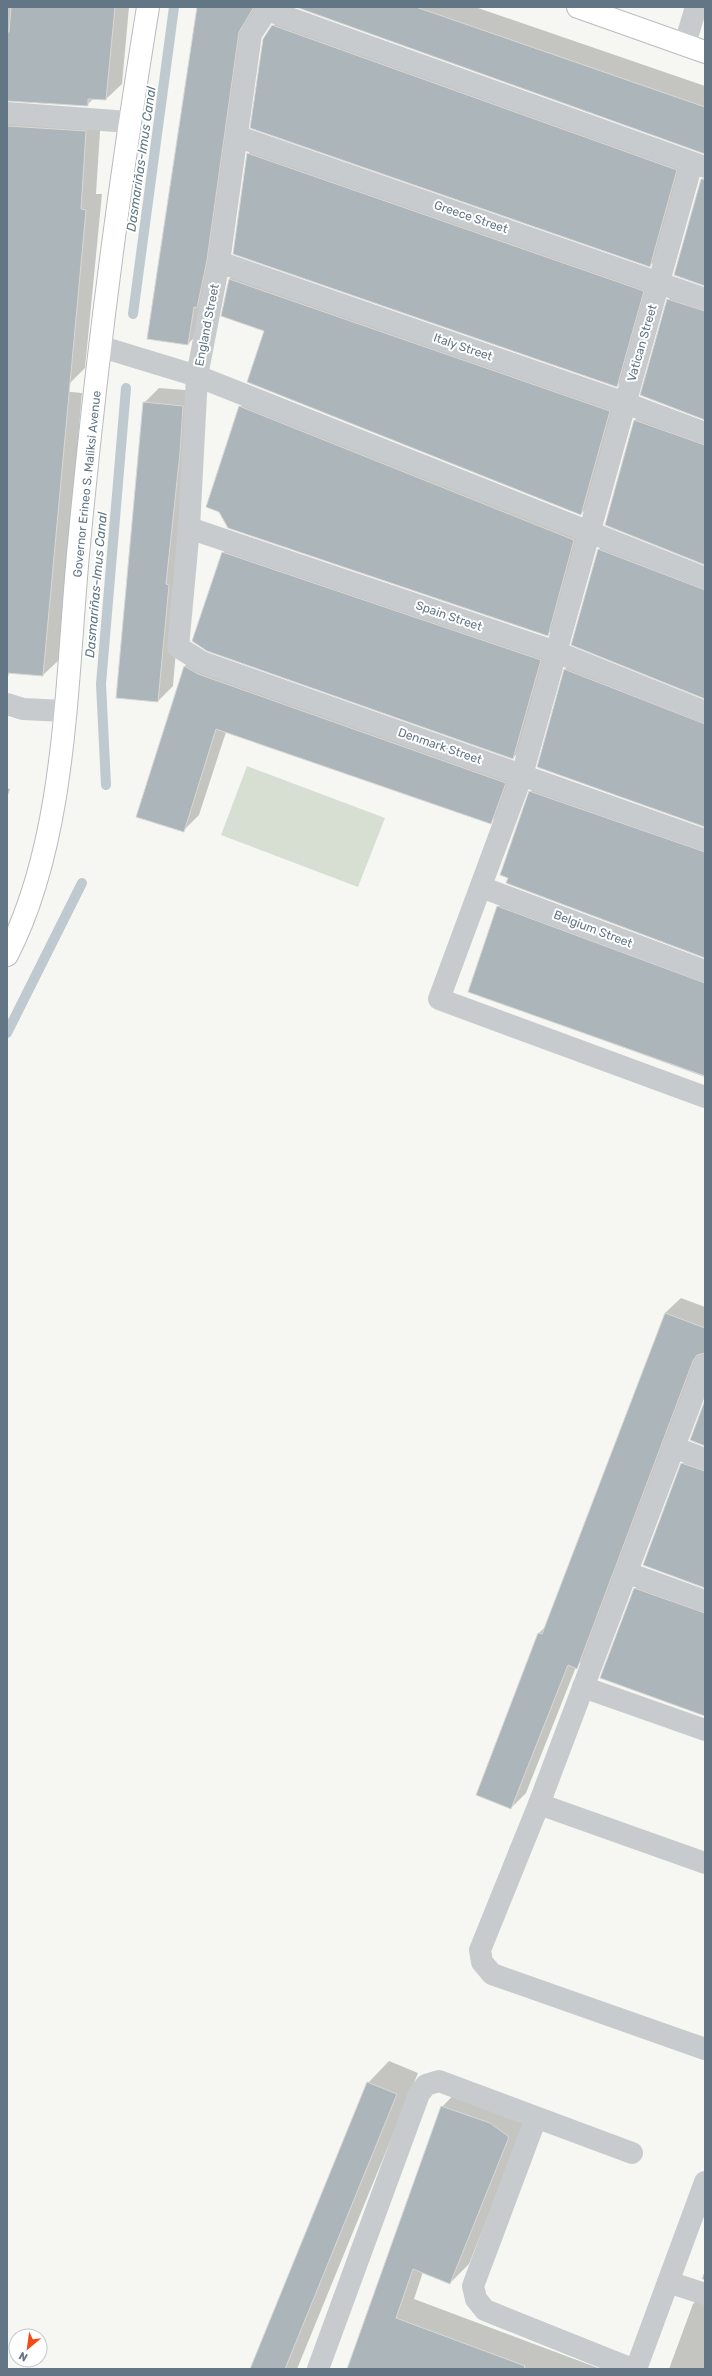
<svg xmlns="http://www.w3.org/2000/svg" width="712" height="2376" font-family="Rubik,sans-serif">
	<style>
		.green { fill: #d7dfd3 }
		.shadow { fill: #0003 }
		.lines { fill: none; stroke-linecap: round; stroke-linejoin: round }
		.stream { stroke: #becacf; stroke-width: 10 }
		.building { fill: #acb5ba; stroke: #d8d8d5 }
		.major-casing { stroke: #b8bcc0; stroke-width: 24 }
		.minor { stroke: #c8cbce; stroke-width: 22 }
		.major { stroke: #fff; stroke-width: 22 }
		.labels { text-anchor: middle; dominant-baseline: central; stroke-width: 4; stroke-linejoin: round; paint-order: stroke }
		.street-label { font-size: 12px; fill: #637686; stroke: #fff }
		.water-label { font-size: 13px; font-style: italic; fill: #5f7883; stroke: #fff }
	</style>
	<rect width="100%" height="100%" fill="#f6f6f2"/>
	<path class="green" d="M247 766 385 818 358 887 221 835Z"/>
	<g class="shadow">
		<path d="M7 7H129L122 84 106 99 94 98 87 105 7 100Z"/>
		<path d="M198 7H259L203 328 188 344Z"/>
		<path d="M296 7H475L705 86V153Z"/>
		<path d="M288 10 692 155 665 250 650 266 273 26Z"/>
		<path d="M101 116 96 194H102L85 368 69 384 7 364V120Z"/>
		<path d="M263 138 658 276 632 371 617 386 248 154Z"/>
		<path d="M245 264 625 396 596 499 581 514 265 331 222 316 229 279Z"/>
		<path d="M683 284 705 292V419L668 300Z"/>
		<path d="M7 386 82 393 59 660 43 675 9 672 7 682Z"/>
		<path d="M159 388 198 391 173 686 158 701 117 697 144 403Z"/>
		<path d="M255 392 589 524 563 620 547 635 240 407Z"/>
		<path d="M650 405 705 426V563L606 524 635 420Z"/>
		<path d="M614 534 705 570V697L599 549Z"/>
		<path d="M238 538 556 645 528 743 513 758 223 553Z"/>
		<path d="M200 651 520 767 506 807 490 823 226 732 199 815 183 831 138 816 185 666Z"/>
		<path d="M581 654 705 704V826L538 767 565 669Z"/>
		<path d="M546 776 705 833V957L530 792Z"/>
		<path d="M7 788 10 789 7 798Z"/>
		<path d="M514 892 705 964V1077L470 992 498 907Z"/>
		<path d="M681 1298 705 1307V1353L592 1652 576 1667 526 1793 511 1808 477 1795 539 1633 547 1625 665 1313Z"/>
		<path d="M697 1449 705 1451V1587L682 1464Z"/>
		<path d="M650 1574 705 1594V1715L635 1589Z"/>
		<path d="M389 2061 418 2073 297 2369H251L368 2083Z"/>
		<path d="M461 2087 527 2118 469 2264 450 2283 423 2272 414 2299 601 2369H348L442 2107Z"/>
		<path d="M705 2270V2280L702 2279Z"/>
		<path d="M705 2292V2369H669L693 2304Z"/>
	</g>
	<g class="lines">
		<g class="stream">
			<path d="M133 314 174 7"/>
			<path d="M106 785 101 684 126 388"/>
			<path d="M7 1033 82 883"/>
		</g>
	</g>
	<g class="building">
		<path d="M11 7H115L106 100 88 99V106L7 101V32H9Z"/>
		<path d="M197 7H254L239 32 207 260 197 308 194 307 188 345 147 339Z"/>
		<path d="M296 7H416L705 107V154Z"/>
		<path d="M272 25 677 170 650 267 250 128 263 39Z"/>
		<path d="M7 126 86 131 81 209 86 210 43 676 7 673Z"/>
		<path d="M247 153 644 291 617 387 233 254Z"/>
		<path d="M701 179H705V286L674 275Z"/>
		<path d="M229 279 610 411 581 515 247 382 264 331 221 316Z"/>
		<path d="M667 299 705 311V420L640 395Z"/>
		<path d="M143 402 183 406 180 453 166 584 169 585 158 702 116 698Z"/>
		<path d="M239 406 574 540 548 636 228 528 219 512 206 507Z"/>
		<path d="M634 420 705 445V565L605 525Z"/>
		<path d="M598 549 705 590V699L571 645Z"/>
		<path d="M222 552 541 660 513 759 207 651 192 641Z"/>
		<path d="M184 666 198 674 506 783 491 824 216 729 184 832 136 817Z"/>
		<path d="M564 669 705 724V827L537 767Z"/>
		<path d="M529 791 705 852V958L506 883 508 878 500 875Z"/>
		<path d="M497 906 705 983V1076L468 992Z"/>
		<path d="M665 1313 705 1328V1353L697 1355 693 1361 577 1669 568 1665 511 1809 476 1795 538 1633 542 1634Z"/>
		<path d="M705 1400V1446L690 1440Z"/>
		<path d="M681 1463 705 1471V1588L643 1565Z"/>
		<path d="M634 1588 705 1613V1716L600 1678Z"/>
		<path d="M367 2082 397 2094 285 2369H250Z"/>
		<path d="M441 2106 490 2123 509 2137 450 2284 413 2269 396 2318 525 2366 524 2369H347Z"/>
	</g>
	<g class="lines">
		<g class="major-casing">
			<g id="major">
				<path d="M578 7 705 52"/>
				<path d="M7 955C68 837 66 674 79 544 96 364 119 185 148 7"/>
			</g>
		</g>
		<g class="minor">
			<path d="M685 44 696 7"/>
			<path d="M7 113 129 122"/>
			<path d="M236 136 705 299"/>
			<path d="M692 163 522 775 439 999 705 1097"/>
			<path d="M705 167 267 10 251 34 219 262 197 376 189 528 178 647 202 662 705 840"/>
			<path d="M219 262 625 403 705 433"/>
			<path d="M102 347 197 376 705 578"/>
			<path d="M189 528 556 652 705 712"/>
			<path d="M7 704 23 709 64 711"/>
			<path d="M481 887 705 971"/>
			<path d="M705 1365 539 1804 480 1950 482 1962 492 1974 705 2049"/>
			<path d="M673 1447 705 1459"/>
			<path d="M625 1572 705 1601"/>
			<path d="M583 1687 705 1730"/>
			<path d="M539 1804 705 1863"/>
			<path d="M536 2118 473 2286 476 2299 485 2310 632 2369"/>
			<path d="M668 2282 705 2294"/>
			<path d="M318 2369 419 2094 426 2085 439 2081 632 2153"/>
			<path d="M636 2369 705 2182"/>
		</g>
		<use href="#major" class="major"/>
	</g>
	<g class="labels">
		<g class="street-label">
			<text transform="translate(471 217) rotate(19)">Greece Street</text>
			<text transform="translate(207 325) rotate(-79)">England Street</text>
			<text transform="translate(642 343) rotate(-74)">Vatican Street</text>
			<text transform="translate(463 347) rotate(19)">Italy Street</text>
			<text transform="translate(87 484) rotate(-84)">Governor Erineo S. Maliksi Avenue</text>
			<text transform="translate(449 616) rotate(19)">Spain Street</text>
			<text transform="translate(440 746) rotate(19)">Denmark Street</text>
			<text transform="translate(593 929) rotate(21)">Belgium Street</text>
		</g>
		<g class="water-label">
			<text transform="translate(141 159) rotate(-82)">Dasmariñas-Imus Canal</text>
			<text transform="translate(96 585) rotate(-85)">Dasmariñas-Imus Canal</text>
		</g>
	</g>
	<rect width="712" height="2376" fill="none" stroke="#637686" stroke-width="16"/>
	<g transform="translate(28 2348) rotate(209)"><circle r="19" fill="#ffffff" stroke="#c1c8cf"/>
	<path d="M0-3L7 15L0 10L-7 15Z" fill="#f14c17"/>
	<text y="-6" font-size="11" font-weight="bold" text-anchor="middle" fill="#637686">N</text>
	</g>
</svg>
